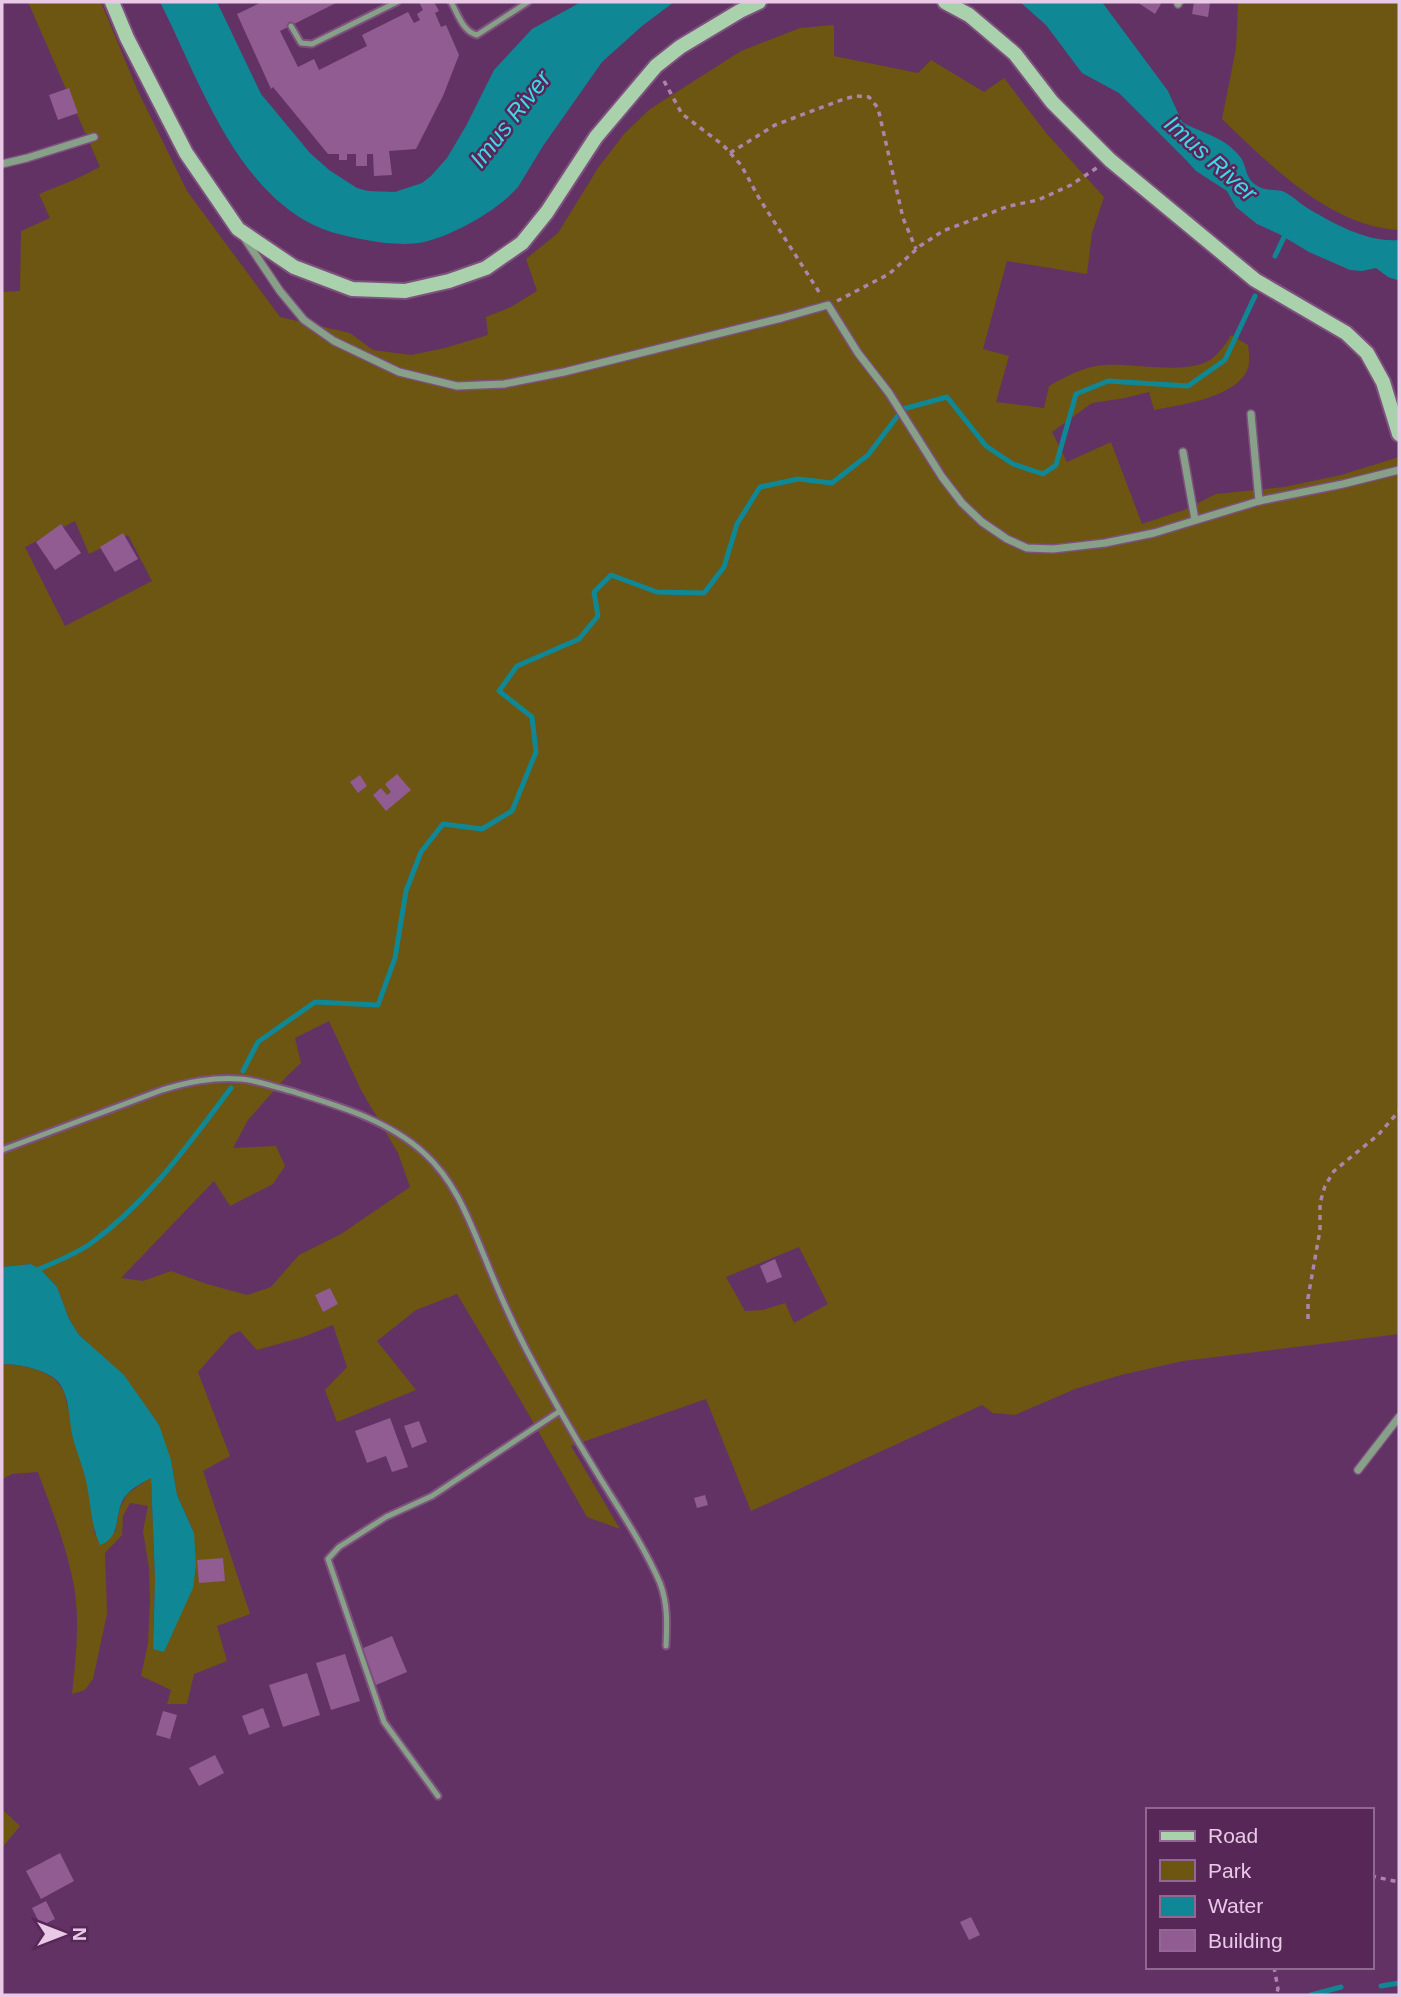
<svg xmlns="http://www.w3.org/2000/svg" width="1401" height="1997" font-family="Helvetica,sans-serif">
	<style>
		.green { fill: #6d5512; fill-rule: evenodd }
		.water { fill: #0f8794 }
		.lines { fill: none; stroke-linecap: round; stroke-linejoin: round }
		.stream { stroke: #0f8794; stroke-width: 5 }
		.building { fill: #905c91 }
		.lane-casing { stroke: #7e507e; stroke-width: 9 }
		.street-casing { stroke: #7e507e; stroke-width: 10 }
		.secondary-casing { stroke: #7e507e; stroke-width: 18 }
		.path { stroke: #ac85ac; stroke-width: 3.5; stroke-dasharray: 5 5; stroke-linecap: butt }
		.lane { stroke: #87a188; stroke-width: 5 }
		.street { stroke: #87a188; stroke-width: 7 }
		.secondary { stroke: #a9d2ac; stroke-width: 14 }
		.labels { text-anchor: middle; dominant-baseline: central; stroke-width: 5; stroke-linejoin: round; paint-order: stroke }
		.water-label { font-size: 24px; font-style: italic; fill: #3fd8ea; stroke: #572758 }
	</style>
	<rect width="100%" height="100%" fill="#633264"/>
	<g class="green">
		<path d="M28 2H101L137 89 187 191 280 317 350 333 373 350 411 355 445 348 488 335 486 317 511 307 537 291 526 259 558 233 598 168 624 134 650 109 741 51 800 28 834 25V56L918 73 931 60 984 92 1004 78 1047 134 1104 197 1092 233 1087 274 1007 261 983 349 1009 356 996 402 1044 408 1049 386C1067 376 1084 366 1106 365 1134 363 1186 375 1210 360 1218 355 1226 344 1231 335L1248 345C1249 352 1250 362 1248 368 1238 397 1181 405 1154 410L1149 392 1125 398 1092 403 1052 432 1067 462 1111 442 1142 524 1184 510 1216 494 1284 487 1341 475 1399 457V1334L1183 1361 1121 1375 1075 1389 1015 1415 993 1413 982 1405 751 1511 706 1399 571 1446 620 1529 587 1517 525 1408 457 1294 416 1310 377 1341 416 1390 337 1422 325 1390 347 1367 333 1325 303 1337 257 1350 240 1331 231 1335 198 1372 230 1456 203 1471 250 1614 217 1626 227 1661 194 1674 187 1704H167L171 1690 141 1676 148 1643 150 1602 149 1568 143 1531 148 1506 130 1503 123 1516 122 1535 105 1553 107 1614 93 1679 85 1690 72 1694C76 1658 80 1622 74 1586 67 1547 51 1508 38 1472L12 1474 2 1479V1364C19 1364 39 1368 53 1378 58 1381 61 1388 64 1392L88 1488 95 1535 115 1532 120 1508 127 1494 151 1477 155 1579 153 1648 194 1533 177 1495 171 1460 98 1354 79 1335 69 1319 57 1287 40 1269 31 1264 2 1267V292L20 291 21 231 50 218 39 194 74 180 100 167ZM75 521 89 554 128 535 152 581 65 626 25 547ZM329 1021 361 1090 398 1153 410 1187 341 1234 299 1255 271 1287 247 1295 207 1284 171 1271 143 1281 121 1278 214 1181 230 1206 273 1184 285 1166 276 1146 233 1148 248 1120 286 1077 301 1063 295 1038ZM799 1247 828 1304 794 1323 785 1303 763 1310 745 1311 726 1277Z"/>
		<path d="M1238 2H1399V230C1330 227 1269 164 1222 119L1236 48Z"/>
		<path d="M2 1809 20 1826 2 1848Z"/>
	</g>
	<g class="water">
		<path d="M160 2H217L261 94 310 153 329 170 357 188 368 191 395 192 422 183 431 176 447 158 466 126 494 70 532 29 581 2H674L642 26 602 62 543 146 518 187C498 210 457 233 428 241 414 245 399 244 385 243 359 239 327 234 304 220 230 176 197 75 160 2Z"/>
		<path d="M1020 2H1102L1168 91 1182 122C1203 134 1226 137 1241 158 1247 167 1245 178 1256 185 1264 191 1273 189 1282 191 1291 194 1300 204 1309 209 1334 224 1369 243 1399 240V278L1397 280 1388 277 1376 268 1362 271 1350 270 1309 252 1279 234 1257 224 1236 207 1227 191 1196 171 1186 160 1119 93 1082 73 1046 25Z"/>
		<path d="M31 1264 40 1269 57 1287 69 1319 79 1335 124 1375 159 1425 171 1460 177 1495 194 1533 196 1565 193 1588 164 1652 153 1649 155 1579 151 1478C145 1481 134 1487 128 1493 112 1508 124 1537 100 1545 91 1526 91 1506 87 1486 84 1468 76 1452 72 1434 69 1417 69 1389 54 1378 39 1368 19 1364 2 1364V1267Z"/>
	</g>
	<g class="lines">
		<g class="stream">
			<path d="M1275 256 1286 233"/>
			<path d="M243 1071 258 1042 315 1002 378 1005 395 958 406 891 421 852 443 824 482 829 512 811 536 752 532 717 499 691 517 666 579 639 598 616 594 592 611 575 657 592 704 593 724 567 737 524 760 487 798 479 832 483 868 455 903 409 947 397 986 446 1013 464 1043 474 1056 465 1076 394 1108 381 1188 386 1225 360 1255 296"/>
			<path d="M37 1270C55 1262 74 1255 90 1244 148 1202 188 1145 231 1088"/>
			<path d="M1381 1986 1399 1983"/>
			<path d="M1311 1995 1341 1987"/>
		</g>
	</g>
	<g class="building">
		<path d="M262 2H338L280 31 298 67 314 59 319 70 367 46 362 35 408 12 414 23 420 20 417 14 423 10 419 2H434L439 11 435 13 441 27 446 25 459 55 443 96 416 149 389 151 392 175 374 176 373 154H367V166H356V154H347V160H339V154H328L273 87 271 89 237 14Z"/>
		<path d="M1137 2H1158L1161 4 1155 14Z"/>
		<path d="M1194 2 1210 3 1208 17 1192 14Z"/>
		<path d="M69 88 78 113 58 120 49 95Z"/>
		<path d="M61 524 81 553 55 570 36 542Z"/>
		<path d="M123 533 138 559 115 572 100 547Z"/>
		<path d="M397 774 411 790 386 811 373 795 381 788 387 795 391 792 385 784Z"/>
		<path d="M360 775 367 786 358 793 350 782Z"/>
		<path d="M775 1259 782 1277 767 1283 760 1266Z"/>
		<path d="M330 1288 338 1304 323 1312 315 1295Z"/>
		<path d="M390 1418 408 1467 392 1472 386 1456 367 1463 355 1431Z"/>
		<path d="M419 1421 427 1442 412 1448 404 1426Z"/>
		<path d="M705 1495 708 1505 697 1508 694 1498Z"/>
		<path d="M223 1558 225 1581 199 1583 197 1560Z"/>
		<path d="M392 1636 407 1672 376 1685 361 1649Z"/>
		<path d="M345 1654 360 1701 331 1710 316 1663Z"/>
		<path d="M307 1673 320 1715 283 1727 269 1685Z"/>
		<path d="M263 1708 270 1727 249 1735 242 1716Z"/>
		<path d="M163 1711 177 1715 170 1739 156 1735Z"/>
		<path d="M215 1755 224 1773 199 1786 189 1768Z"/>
		<path d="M60 1853 74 1881 41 1899 26 1871Z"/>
		<path d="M46 1901 55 1919 41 1926 32 1908Z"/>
		<path d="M971 1917 980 1935 969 1940 960 1922Z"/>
	</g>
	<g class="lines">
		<g class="lane-casing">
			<g id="lane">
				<path d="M451 2C458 14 463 32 477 35L528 2"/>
				<path d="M291 26 301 43 312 44 397 2"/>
				<path d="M2 1150 162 1090C188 1082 212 1077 240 1079 257 1080 274 1087 291 1091 336 1105 388 1120 424 1153 456 1182 469 1220 485 1258 497 1288 511 1320 526 1349 549 1393 574 1436 600 1478 621 1512 644 1546 660 1583 668 1604 667 1624 666 1646"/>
				<path d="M438 1796 384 1722 328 1559 339 1547 386 1517 432 1496 560 1411"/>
			</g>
		</g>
		<g class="street-casing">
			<g id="street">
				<path d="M1178 4 1179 2"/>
				<path d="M2 164 27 158 94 137"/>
				<path d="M245 239 280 291 304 320 334 341 399 372 457 386 504 384 564 372 782 318 828 305 858 353 889 393 942 477 962 503 982 522 1007 539 1027 548 1053 549 1105 543 1154 533 1259 501 1343 484 1399 470"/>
				<path d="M1251 414 1259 501"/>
				<path d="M1183 452 1195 520"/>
				<path d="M1358 1470 1399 1417"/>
			</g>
		</g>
		<g class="secondary-casing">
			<g id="secondary">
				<path d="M112 2 127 38 186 153 238 229 294 267 352 289 405 291 449 281 486 268 522 243 547 212 596 137 656 66 680 47 740 11 759 2"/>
				<path d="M945 2 969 15 1015 54 1052 102 1110 160 1255 280 1346 333 1367 353 1383 382 1399 434"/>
			</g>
		</g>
		<g class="path">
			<path d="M664 81 682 114 723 145 741 165 759 198 821 295"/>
			<path d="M730 153 775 125 844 99 856 96 869 97 878 108 903 218 916 249"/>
			<path d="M837 301 889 274 920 246 943 231 1009 206 1038 200 1071 185 1098 167"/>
			<path d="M1308 1319V1298L1320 1230V1203L1325 1186 1334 1171 1378 1135 1399 1111"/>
			<path d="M1371 1876 1399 1882"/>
			<path d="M1274 1967 1278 1989 1276 1995"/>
		</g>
		<use href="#lane" class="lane"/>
		<use href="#street" class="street"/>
		<use href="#secondary" class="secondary"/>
	</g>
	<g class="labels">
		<g class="water-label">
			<text transform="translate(510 119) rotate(-52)">Imus River</text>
			<text transform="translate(1211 158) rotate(42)">Imus River</text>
		</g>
	</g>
	<rect width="1401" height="1997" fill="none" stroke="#e8cae7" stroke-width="7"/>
	<rect x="1146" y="1808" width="228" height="161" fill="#572758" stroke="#916891" stroke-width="2"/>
	<rect x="1160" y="1831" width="35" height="10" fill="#a9d2ac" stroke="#916891" stroke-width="2"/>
	<text x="1208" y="1843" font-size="21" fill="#e8cae7">Road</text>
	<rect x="1160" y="1860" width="35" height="21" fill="#6d5512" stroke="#916891" stroke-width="2"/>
	<text x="1208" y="1878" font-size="21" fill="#e8cae7">Park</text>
	<rect x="1160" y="1896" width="35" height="21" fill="#0f8794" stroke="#916891" stroke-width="2"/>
	<text x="1208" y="1913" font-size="21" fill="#e8cae7">Water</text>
	<rect x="1160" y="1930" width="35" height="21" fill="#905c91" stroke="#916891" stroke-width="2"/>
	<text x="1208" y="1948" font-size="21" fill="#e8cae7">Building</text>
	<g transform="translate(63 1934) rotate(90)" stroke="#572758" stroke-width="5" paint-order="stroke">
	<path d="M0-5L12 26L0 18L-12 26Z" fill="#e8cae7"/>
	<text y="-10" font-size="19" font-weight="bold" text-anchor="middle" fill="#e8cae7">N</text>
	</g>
</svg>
